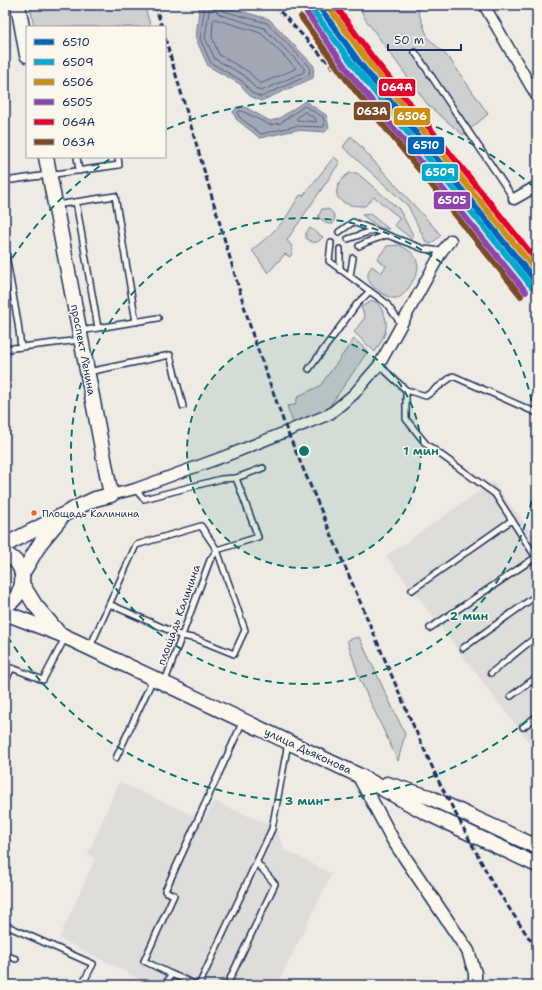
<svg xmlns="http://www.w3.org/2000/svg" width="542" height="990" font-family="'Shantell Sans',sans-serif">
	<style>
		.built { fill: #deddda }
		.green { fill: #cecfcf; stroke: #747f96 }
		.water { fill: #a3a8b4; stroke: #6d7892 }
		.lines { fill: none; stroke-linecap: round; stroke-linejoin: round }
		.shore { stroke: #515f80; stroke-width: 1 }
		.service-casing { stroke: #1b2f5e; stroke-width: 8 }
		.minor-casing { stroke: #1b2f5e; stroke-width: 13 }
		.tertiary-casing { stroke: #1b2f5e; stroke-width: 15 }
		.secondary-casing { stroke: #1b2f5e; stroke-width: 17 }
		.service { stroke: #fbf7ec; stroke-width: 5 }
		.minor { stroke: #fbf7ec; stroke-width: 10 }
		.tertiary { stroke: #fbf7ec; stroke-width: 12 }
		.secondary { stroke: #fbf7ec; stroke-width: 14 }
		.rail { stroke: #1b2f5e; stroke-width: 3; stroke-dasharray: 6 3; stroke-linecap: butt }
		.rail-1-casing { stroke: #fbf7ec; stroke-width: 9 }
		.rail-2-casing { stroke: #fbf7ec; stroke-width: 9 }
		.rail-3-casing { stroke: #fbf7ec; stroke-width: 9 }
		.rail-4-casing { stroke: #fbf7ec; stroke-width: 9 }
		.rail-5-casing { stroke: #fbf7ec; stroke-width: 9 }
		.rail-6-casing { stroke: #fbf7ec; stroke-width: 9 }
		.rail-1 { stroke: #0065bd; stroke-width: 6 }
		.rail-2 { stroke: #00a9ce; stroke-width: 6 }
		.rail-3 { stroke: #cb8e13; stroke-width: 6 }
		.rail-4 { stroke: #8e44ad; stroke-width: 6 }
		.rail-5 { stroke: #e4002b; stroke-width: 6 }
		.rail-6 { stroke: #7a4b2a; stroke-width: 6 }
		.ring { fill: none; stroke: #0f766e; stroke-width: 2; stroke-dasharray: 7 5 }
		.bus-dot { fill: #f26522; stroke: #fbf7ec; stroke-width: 1.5 }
		.labels { text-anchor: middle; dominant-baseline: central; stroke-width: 3; stroke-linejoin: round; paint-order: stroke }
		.bus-label { font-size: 10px; fill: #1b2f5e; stroke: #fbf7ec; text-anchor: start }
		.street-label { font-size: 11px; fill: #1b2f5e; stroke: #fbf7ec }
		.centre { fill: #0f766e; stroke: #fbf7ec; stroke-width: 2 }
		.ring-label { font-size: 12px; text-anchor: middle; font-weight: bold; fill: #0f766e; stroke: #fbf7ec; stroke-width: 3; stroke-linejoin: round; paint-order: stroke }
		.line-badge { stroke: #fbf7ec; stroke-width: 1.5 }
		.badge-label { font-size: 11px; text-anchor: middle; font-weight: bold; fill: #fff }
	</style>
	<rect width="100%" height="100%" fill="#eeebe4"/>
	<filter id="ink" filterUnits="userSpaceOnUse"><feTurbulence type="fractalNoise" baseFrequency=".025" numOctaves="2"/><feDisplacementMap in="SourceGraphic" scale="8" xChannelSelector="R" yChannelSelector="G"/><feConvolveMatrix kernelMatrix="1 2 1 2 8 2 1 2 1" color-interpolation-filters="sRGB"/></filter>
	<g filter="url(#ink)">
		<g class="built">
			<path d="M493 482 537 540V753L386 556Z"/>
			<path d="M119 782 204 820 214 801 276 828 285 850 332 874 277 985H151L59 938 95 859 88 854Z"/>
		</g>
		<g class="green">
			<path d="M30 5H144L151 27H34Z"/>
			<path d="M358 5H426L418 11 428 38 449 58 488 114 463 135 428 105 366 20Z"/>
			<path d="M351 136 441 235 431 244 426 242 408 206 343 147Z"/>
			<path d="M334 157 340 162 287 240 291 245 293 251 290 257 285 254 268 273 252 250 270 235 285 219 300 195 303 196Z"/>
			<path d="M350 173H357L399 209 414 237 412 239 394 225 400 218 374 197 365 206C358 206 351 206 345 203 329 196 339 179 350 173Z"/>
			<path d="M322 209C329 208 332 211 335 217L333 224H328L318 217Z"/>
			<path d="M370 214 389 229 380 228 362 215Z"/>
			<path d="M310 228 323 237C317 244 313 244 306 238V233Z"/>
			<path d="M400 245C406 249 413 252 416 259 417 261 418 266 418 268 417 276 405 297 397 298 391 299 387 296 382 293 372 287 362 278 372 266L381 273 386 266 377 259 387 246Z"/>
			<path d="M372 301 377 302C392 323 387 332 375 352L354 332 365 317 361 307Z"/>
			<path d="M354 339 368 351 327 410 293 423 287 406 295 405 298 396 320 386Z"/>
			<path d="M359 637 405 734 398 761 360 680 347 640Z"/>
			<path d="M483 829 537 854V858L482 833Z"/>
		</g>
		<g class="water">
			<path d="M203 5H218L269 19 314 66 313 78 261 101 250 96 240 84 208 66 196 39 199 8Z"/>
			<path d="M305 101 326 115 329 127 325 132 296 130 260 138 236 119 233 112 236 108 243 106 270 121 278 119Z"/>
		</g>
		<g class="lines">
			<g class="shore">
				<path d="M205 5 200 39 211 63 242 81 252 93 261 97 309 75 310 67 267 23 223 11 221 9 220 5"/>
				<path d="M210 5 205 38 215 59 245 76 256 89 261 91 304 72V68L264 28 221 15 216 11 215 5"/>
				<path d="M215 19 261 33 295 67V69L260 84 249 72 219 55 212 37 213 21Z"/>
				<path d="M305 106 323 117 325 125 323 127 296 126 261 134 239 117 238 113 239 111H242L270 125 280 123Z"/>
				<path d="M305 112 316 119V122L297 120V118Z"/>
			</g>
			<g class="service-casing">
				<g id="service">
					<path d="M415 52 514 199"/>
					<path d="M77 157 79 171"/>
					<path d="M5 181 119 165 118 157"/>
					<path d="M76 202 98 328"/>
					<path d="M56 205 115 196 136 322"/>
					<path d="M339 232 353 222 424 249 442 251"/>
					<path d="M348 239 374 230"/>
					<path d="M331 243 329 261 386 303 402 325"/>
					<path d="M359 246 367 242 387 235"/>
					<path d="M5 250 18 323 21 347"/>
					<path d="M340 270V249"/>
					<path d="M350 276 353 258"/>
					<path d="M80 331 158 318"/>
					<path d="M5 349 80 340"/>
					<path d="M379 365 406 390 426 396 453 376 537 413"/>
					<path d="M309 369 357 304 370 291"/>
					<path d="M88 372 170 355 183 406"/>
					<path d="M406 390V419L426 444 495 494 537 559"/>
					<path d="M236 478 263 468"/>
					<path d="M135 489 144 499 221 479 236 478 258 537 217 550 210 560 165 681"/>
					<path d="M412 590 512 520"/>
					<path d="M430 628 536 557"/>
					<path d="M90 647 136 545 201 526 217 550 245 630 234 654 197 639 182 636 109 604"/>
					<path d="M463 648 537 595"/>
					<path d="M491 673 537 636"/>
					<path d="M5 681 12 668 43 680 65 638"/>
					<path d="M511 696 537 677"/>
					<path d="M523 727 537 716"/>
					<path d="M116 758 153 679"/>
					<path d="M5 925 93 964 82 985"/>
					<path d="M5 955 16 959"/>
					<path d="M171 974 144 961 174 895 165 891 243 721"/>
					<path d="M166 985 171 974 197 985"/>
					<path d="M199 985 272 829 288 743"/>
					<path d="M222 985H227L275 884 257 863"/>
				</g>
			</g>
			<g class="minor-casing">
				<g id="minor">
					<path d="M484 5 537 97"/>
					<path d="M514 199 537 186"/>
					<path d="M111 495 135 489 231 454 330 414 354 394 379 365 442 251 451 240"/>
				</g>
			</g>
			<g class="tertiary-casing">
				<path id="tertiary" d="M358 775 393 840 468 951 475 973V985"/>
			</g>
			<g class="secondary-casing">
				<g id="secondary">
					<path d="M18 5 27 55"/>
					<path d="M5 545 82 505 95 499 111 495 46 157"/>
					<path d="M5 554C29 564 27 595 5 606"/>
					<path d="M22 574 41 542 60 519"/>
					<path d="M22 584 35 605 57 631"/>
					<path d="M5 613 60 634 358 775 427 813 537 865"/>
					<path d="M387 784 429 797 537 847"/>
				</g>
			</g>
			<use href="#service" class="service"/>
			<use href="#minor" class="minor"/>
			<use href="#tertiary" class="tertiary"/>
			<use href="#secondary" class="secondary"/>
			<g class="rail">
				<path d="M155 5 162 27"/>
				<path d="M274 5 484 228 537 287"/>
				<path d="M330 5 364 54"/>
				<path d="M165 38 253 336 287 431 409 716 440 784 493 884 537 950"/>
			</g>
			<g class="rail-1-casing">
				<path id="rail-1" d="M318 5 362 66 537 283"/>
			</g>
			<g class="rail-2-casing">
				<path id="rail-2" d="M312 9 357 70 532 287"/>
			</g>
			<g class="rail-3-casing">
				<path id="rail-3" d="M327 5 368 62 537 272"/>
			</g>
			<g class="rail-4-casing">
				<path id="rail-4" d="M307 13 351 75 526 292"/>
			</g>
			<g class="rail-5-casing">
				<path id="rail-5" d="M335 5 373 58 537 261"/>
			</g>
			<g class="rail-6-casing">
				<path id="rail-6" d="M301 17 346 79 521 296"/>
			</g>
			<use href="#rail-1" class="rail-1"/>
			<use href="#rail-2" class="rail-2"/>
			<use href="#rail-3" class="rail-3"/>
			<use href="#rail-4" class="rail-4"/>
			<use href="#rail-5" class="rail-5"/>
			<use href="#rail-6" class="rail-6"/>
		</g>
	</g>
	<circle cx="304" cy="451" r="117" fill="#0f766e" fill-opacity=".12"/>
	<g class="ring">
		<circle cx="304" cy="451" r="117"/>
		<path d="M537 453A233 233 0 1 1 537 449"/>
		<path d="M536 713A350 350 0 0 1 6 634M6 268A350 350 0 0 1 113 157M167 129A350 350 0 0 1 536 189"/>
	</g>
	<circle class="bus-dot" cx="34" cy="513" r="3.5"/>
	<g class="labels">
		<g class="bus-label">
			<text x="42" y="513">Площадь Калинина</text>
		</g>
		<g class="street-label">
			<text transform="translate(83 350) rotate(79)">проспект Ленина</text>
			<text transform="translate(179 615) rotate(-70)">площадь Калинина</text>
			<text transform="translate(308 751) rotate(25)">улица Дьяконова</text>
		</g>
	</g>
	<circle cx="304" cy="451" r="6" class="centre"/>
	<g class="ring-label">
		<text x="421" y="455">1 мин</text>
		<text x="469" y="620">2 мин</text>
		<text x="304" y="805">3 мин</text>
	</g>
	<g class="line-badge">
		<rect x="378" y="78" width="38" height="19" rx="4" fill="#e4002b"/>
		<rect x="353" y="101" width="38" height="20" rx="4" fill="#7a4b2a"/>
		<rect x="393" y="107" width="38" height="19" rx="4" fill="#cb8e13"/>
		<rect x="407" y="136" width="38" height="19" rx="4" fill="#0065bd"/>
		<rect x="421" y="163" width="38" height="19" rx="4" fill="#00a9ce"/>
		<rect x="433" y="191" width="38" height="19" rx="4" fill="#8e44ad"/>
	</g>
	<g class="badge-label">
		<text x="397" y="91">064А</text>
		<text x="372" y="115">063А</text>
		<text x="412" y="120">6506</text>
		<text x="426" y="149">6510</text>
		<text x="440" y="176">6509</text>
		<text x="452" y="204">6505</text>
	</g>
	<rect width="542" height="990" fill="none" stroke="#fbf7ec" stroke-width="20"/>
	<rect x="10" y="10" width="522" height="970" fill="none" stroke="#1b2f5e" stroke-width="1.5" filter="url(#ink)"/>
	<rect x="26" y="26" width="140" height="132" fill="#fbf7ec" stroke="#a1a7b3"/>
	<rect x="34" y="39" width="20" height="6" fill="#0065bd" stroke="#a1a7b3"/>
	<text x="62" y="46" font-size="12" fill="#1b2f5e">6510</text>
	<rect x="34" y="59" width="20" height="6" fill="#00a9ce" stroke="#a1a7b3"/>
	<text x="62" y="66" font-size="12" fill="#1b2f5e">6509</text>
	<rect x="34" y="79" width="20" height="6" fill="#cb8e13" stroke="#a1a7b3"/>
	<text x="62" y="86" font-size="12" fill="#1b2f5e">6506</text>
	<rect x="34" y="99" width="20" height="6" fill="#8e44ad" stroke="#a1a7b3"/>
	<text x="62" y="106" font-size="12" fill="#1b2f5e">6505</text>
	<rect x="34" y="119" width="20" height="6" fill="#e4002b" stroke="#a1a7b3"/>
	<text x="62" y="126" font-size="12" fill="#1b2f5e">064А</text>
	<rect x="34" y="139" width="20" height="6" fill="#7a4b2a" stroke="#a1a7b3"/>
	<text x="62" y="146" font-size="12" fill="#1b2f5e">063А</text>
	<path d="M388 44v6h73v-6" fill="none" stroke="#1b2f5e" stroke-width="2"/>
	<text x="394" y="44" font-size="12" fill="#1b2f5e" stroke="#fbf7ec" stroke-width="3" paint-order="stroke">50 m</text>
</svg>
